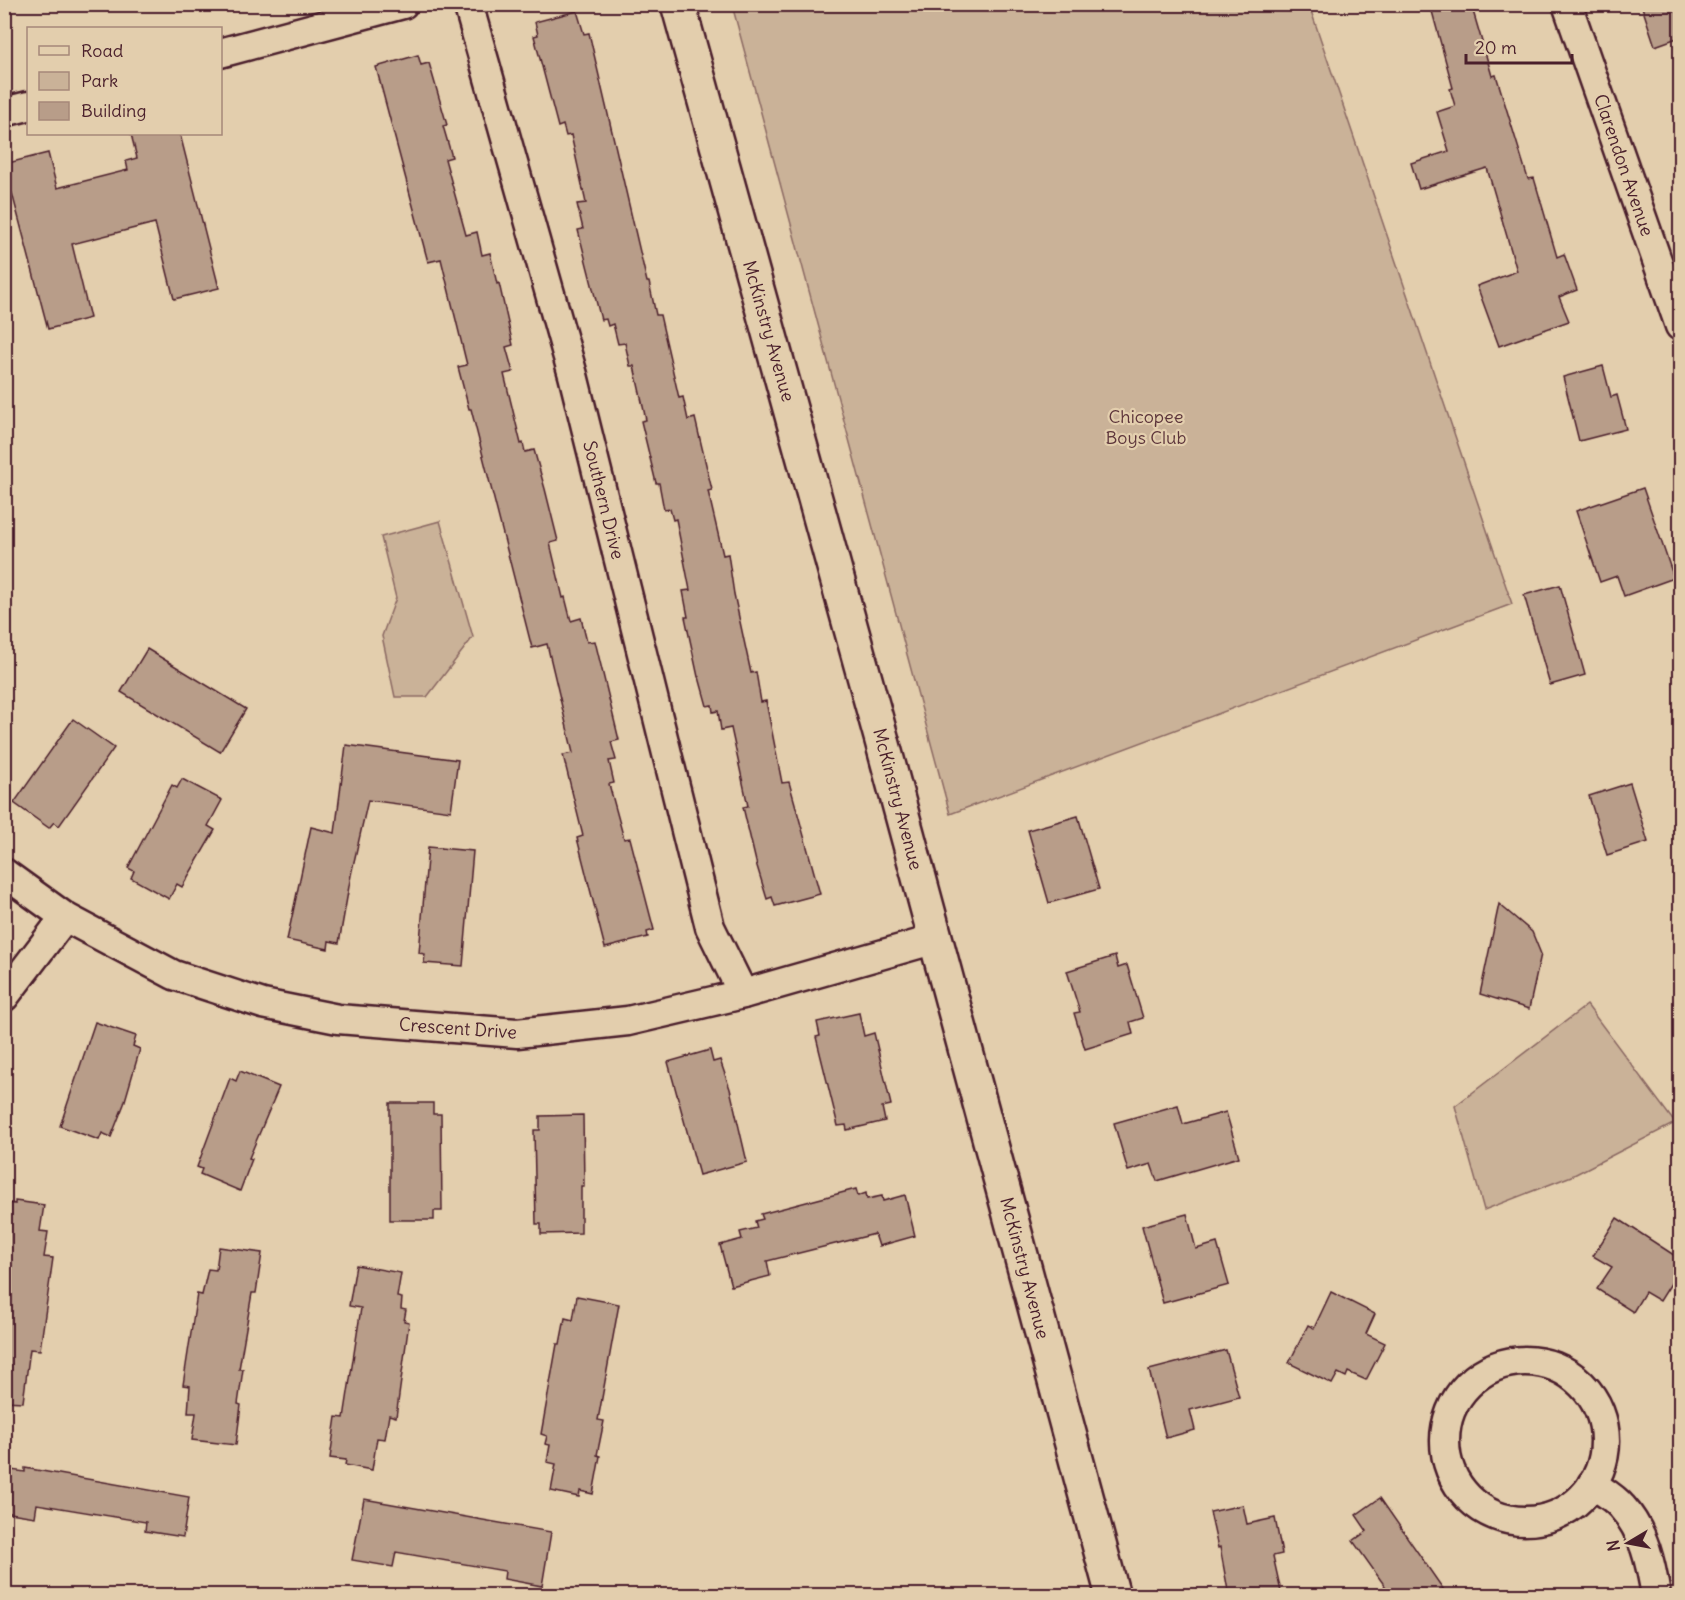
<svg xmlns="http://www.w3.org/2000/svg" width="1685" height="1600" font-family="Delius,sans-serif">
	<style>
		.green { fill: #cab298; stroke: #8a6862; stroke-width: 1.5 }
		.building { fill: #b89d89; stroke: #4a1f2b; stroke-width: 1.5 }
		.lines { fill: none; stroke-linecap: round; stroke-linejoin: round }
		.minor-casing { stroke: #4a1f2b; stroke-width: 33 }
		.tertiary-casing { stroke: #4a1f2b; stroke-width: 38 }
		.minor { stroke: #e3cead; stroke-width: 28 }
		.tertiary { stroke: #e3cead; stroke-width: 33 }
		.labels { text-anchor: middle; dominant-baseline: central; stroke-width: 4.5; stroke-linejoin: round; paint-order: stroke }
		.street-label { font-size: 18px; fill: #4a1f2b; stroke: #e3cead }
		.park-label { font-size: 18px; fill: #5d353b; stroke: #e3cead }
	</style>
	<rect width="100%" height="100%" fill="#e3cead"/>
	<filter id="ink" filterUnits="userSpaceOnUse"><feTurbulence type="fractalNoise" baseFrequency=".0167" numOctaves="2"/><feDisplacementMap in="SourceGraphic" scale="12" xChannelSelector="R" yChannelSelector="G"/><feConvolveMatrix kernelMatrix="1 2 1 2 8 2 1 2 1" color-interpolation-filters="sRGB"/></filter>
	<g filter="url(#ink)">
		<g class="green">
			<path d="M732 5H1309L1512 604 950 814Z"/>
			<path d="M440 521 473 637 427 697H395L382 636 396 598 381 537Z"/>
			<path d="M1587 1005 1675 1123 1574 1175 1484 1210 1455 1106Z"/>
		</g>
		<g class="building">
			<path d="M1430 4H1471L1492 76 1496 75 1528 179 1534 178 1557 257 1564 254 1577 290 1559 297 1569 321 1499 346 1477 286 1517 271 1487 168 1419 189 1411 163 1449 151 1437 112 1455 106 1450 89 1453 88Z"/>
			<path d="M1641 4H1680V37L1655 46Z"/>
			<path d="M577 11 584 34 589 33 647 282H649L656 315H660L679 398 683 397 688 420 695 418 712 490 708 491 723 555 728 554 734 594 751 673 756 672 761 702 766 701 782 783 789 782 820 894 775 906 772 897 767 899 757 866 743 807 748 806 731 728 721 730 718 711 713 712 712 705 707 706 699 677H698L685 617H688L683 591 690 590 676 519 673 520 670 509 664 510 659 483H656L641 421 646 420 634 366H630L625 343 618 344 613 324 608 326 606 319 601 320 578 230 583 229 577 204 586 203 571 135 566 136 563 125 558 127 534 36 538 35 535 22Z"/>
			<path d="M418 55 421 65 429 63 447 125 443 126 452 157 445 159 466 235 477 232 482 255 490 253 497 284 499 283 513 345 506 347 513 372 504 374 521 444 523 443 525 452 534 450 545 489 558 541 550 543 563 598 565 597 571 621 581 618 587 642 595 641 619 740 611 742 616 760 609 761 614 783 609 784 624 839 630 838 654 930 647 932 648 937 605 948 577 838 583 836 563 755 573 753 547 644 532 648 471 409H469L458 367 467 365 441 259 428 262 376 67Z"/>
			<path d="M131 134H180L219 288 174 299 155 223 72 244 90 318 48 329 12 193 4 195V164L48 153 57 188 128 170 126 161 137 158Z"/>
			<path d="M1603 366 1611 397 1617 395 1626 429 1579 441 1563 377Z"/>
			<path d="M1643 488 1674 578 1624 596 1617 576 1600 582 1576 511Z"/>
			<path d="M1560 585 1585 675 1550 685 1524 595Z"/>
			<path d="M147 649 246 709 220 752 121 692Z"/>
			<path d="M73 719 114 748 59 826 54 822 49 828 14 803Z"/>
			<path d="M346 745 458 760 451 811 368 800 351 875 339 943 329 941 328 949 287 940 311 827 335 833Z"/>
			<path d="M182 779 222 800 208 826 215 830 182 887 177 884 169 899 131 878 134 871 128 868 172 785 177 788Z"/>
			<path d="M1630 783 1648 842 1607 855 1589 796Z"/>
			<path d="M1078 816 1099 889 1049 903 1028 830Z"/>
			<path d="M428 847 473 851 463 966 424 963 425 954 419 953Z"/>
			<path d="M1499 904 1532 932 1541 954 1529 1009 1480 994Z"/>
			<path d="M1115 956 1118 968 1127 965 1143 1018 1130 1022 1133 1034 1085 1049 1074 1013 1080 1012 1067 971Z"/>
			<path d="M859 1013 864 1036 874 1033 891 1105 882 1107 885 1121 847 1130 846 1125 838 1126 816 1037 820 1036 817 1022Z"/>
			<path d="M95 1022 136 1036 133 1046 140 1049 124 1104 111 1137 102 1133 99 1140 60 1126Z"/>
			<path d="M710 1050 713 1062 720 1060 730 1089 747 1162 699 1175 668 1062Z"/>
			<path d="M240 1071 279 1087 249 1158 252 1159 240 1191 200 1174 202 1169 197 1167 230 1078 236 1081Z"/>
			<path d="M390 1103H433V1114H441L442 1211H434V1220H390Z"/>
			<path d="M1178 1105 1183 1124 1226 1112 1239 1157 1157 1181 1151 1164 1128 1171 1114 1123Z"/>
			<path d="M583 1115 584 1186H581V1233L541 1234V1224H536L534 1130H540V1116Z"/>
			<path d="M856 1189 858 1196 866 1193 867 1199 882 1196 883 1201 905 1195 915 1236 879 1246 875 1234 767 1261 770 1276 731 1286 720 1245 742 1239 740 1232 757 1228 755 1221 763 1219 761 1214Z"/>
			<path d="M15 1201 44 1205 40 1231 48 1232 44 1257 53 1258 40 1350 30 1349 23 1402 4 1401V1202L15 1204Z"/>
			<path d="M1187 1214 1196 1249 1217 1243 1229 1285 1163 1303 1142 1226Z"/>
			<path d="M1617 1218 1680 1259V1269L1660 1301 1645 1292 1633 1312 1597 1289 1612 1267 1593 1256Z"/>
			<path d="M219 1247 262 1253 256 1293H252L239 1369H243L238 1404 241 1405 236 1445 192 1440 196 1413H188L190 1386 183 1385 197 1294 202 1295 208 1269 216 1270Z"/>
			<path d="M356 1265 401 1273 397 1297 402 1298 401 1309 406 1310 404 1321 409 1322 396 1417 389 1415 385 1439 377 1438 372 1470 345 1465 346 1460 330 1458 336 1417 344 1418 361 1308 349 1306Z"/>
			<path d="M1331 1292 1375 1314 1366 1334 1385 1343 1366 1380 1348 1372 1346 1377 1338 1373 1332 1384 1289 1363 1308 1325 1314 1328Z"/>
			<path d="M577 1296 619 1304 598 1420 604 1421 597 1455 600 1456 593 1494 580 1491 579 1497 551 1491 556 1464 547 1462 550 1445 545 1444 547 1436 541 1434 557 1344H560L565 1318 573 1320Z"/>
			<path d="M1226 1350 1239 1397 1190 1410 1195 1430 1166 1438 1149 1370Z"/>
			<path d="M25 1468 189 1497 183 1537 145 1531 146 1522 37 1504 35 1517 4 1512V1469L25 1472Z"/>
			<path d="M1380 1498 1448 1596H1392L1353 1541 1367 1531 1356 1515Z"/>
			<path d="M364 1499 551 1532 542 1586 504 1579 505 1571 396 1552 393 1567 352 1560Z"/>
			<path d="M1243 1505 1247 1524 1275 1518 1282 1554 1273 1556 1282 1596H1229L1220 1547 1218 1548 1210 1512Z"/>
		</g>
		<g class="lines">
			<g class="minor-casing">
				<g id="minor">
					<path d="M468 4 573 375 710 927 743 994"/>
					<path d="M1567 4 1680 326"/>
					<path d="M220 53 403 4"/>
					<path d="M4 112 28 106"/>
					<path d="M4 873 65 917 174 975 263 1004 338 1019 517 1033 628 1021 743 994 936 939"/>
					<path d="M4 997 65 917"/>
					<circle cx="1525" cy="1441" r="80"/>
					<path d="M1592 1484C1602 1491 1614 1497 1622 1507 1644 1531 1651 1564 1656 1596"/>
				</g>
			</g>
			<g class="tertiary-casing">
				<path id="tertiary" d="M678 4 881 737 1113 1596"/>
			</g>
			<use href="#minor" class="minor"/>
			<use href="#tertiary" class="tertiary"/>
		</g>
	</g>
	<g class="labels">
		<g class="street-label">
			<text transform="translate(1624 165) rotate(71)">Clarendon Avenue</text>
			<text transform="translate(769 331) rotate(74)">McKinstry Avenue</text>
			<text transform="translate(604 500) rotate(76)">Southern Drive</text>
			<text transform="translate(898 799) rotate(75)">McKinstry Avenue</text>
			<text transform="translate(458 1028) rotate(4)">Crescent Drive</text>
			<text transform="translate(1025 1268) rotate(75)">McKinstry Avenue</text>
		</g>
		<g class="park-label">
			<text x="1146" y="416">Chicopee<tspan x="1146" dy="21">Boys Club</tspan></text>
		</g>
	</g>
	<rect width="1685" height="1600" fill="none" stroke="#e3cead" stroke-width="24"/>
	<rect x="12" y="12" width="1661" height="1576" fill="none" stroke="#4a1f2b" stroke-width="2" filter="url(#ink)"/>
	<rect x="27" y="27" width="195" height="108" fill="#e3cead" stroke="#a68879" stroke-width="1.5"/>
	<rect x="39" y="46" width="30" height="9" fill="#e3cead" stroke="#a68879" stroke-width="1.5"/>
	<text x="81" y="57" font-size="18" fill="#4a1f2b">Road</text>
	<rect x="39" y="72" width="30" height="18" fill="#cab298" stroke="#a68879" stroke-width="1.5"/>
	<text x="81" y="87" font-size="18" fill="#4a1f2b">Park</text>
	<rect x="39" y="102" width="30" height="18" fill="#b89d89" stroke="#a68879" stroke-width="1.5"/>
	<text x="81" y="117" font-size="18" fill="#4a1f2b">Building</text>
	<g transform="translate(1628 1543) rotate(260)" stroke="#e3cead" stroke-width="4.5" paint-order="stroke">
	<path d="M0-4.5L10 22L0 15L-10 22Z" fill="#4a1f2b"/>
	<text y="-9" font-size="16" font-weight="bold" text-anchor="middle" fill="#4a1f2b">N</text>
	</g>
	<path d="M1466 54v9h106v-9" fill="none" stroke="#4a1f2b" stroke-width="3"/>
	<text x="1475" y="54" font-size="18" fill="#4a1f2b" stroke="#e3cead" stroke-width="4.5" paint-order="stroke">20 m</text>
</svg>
